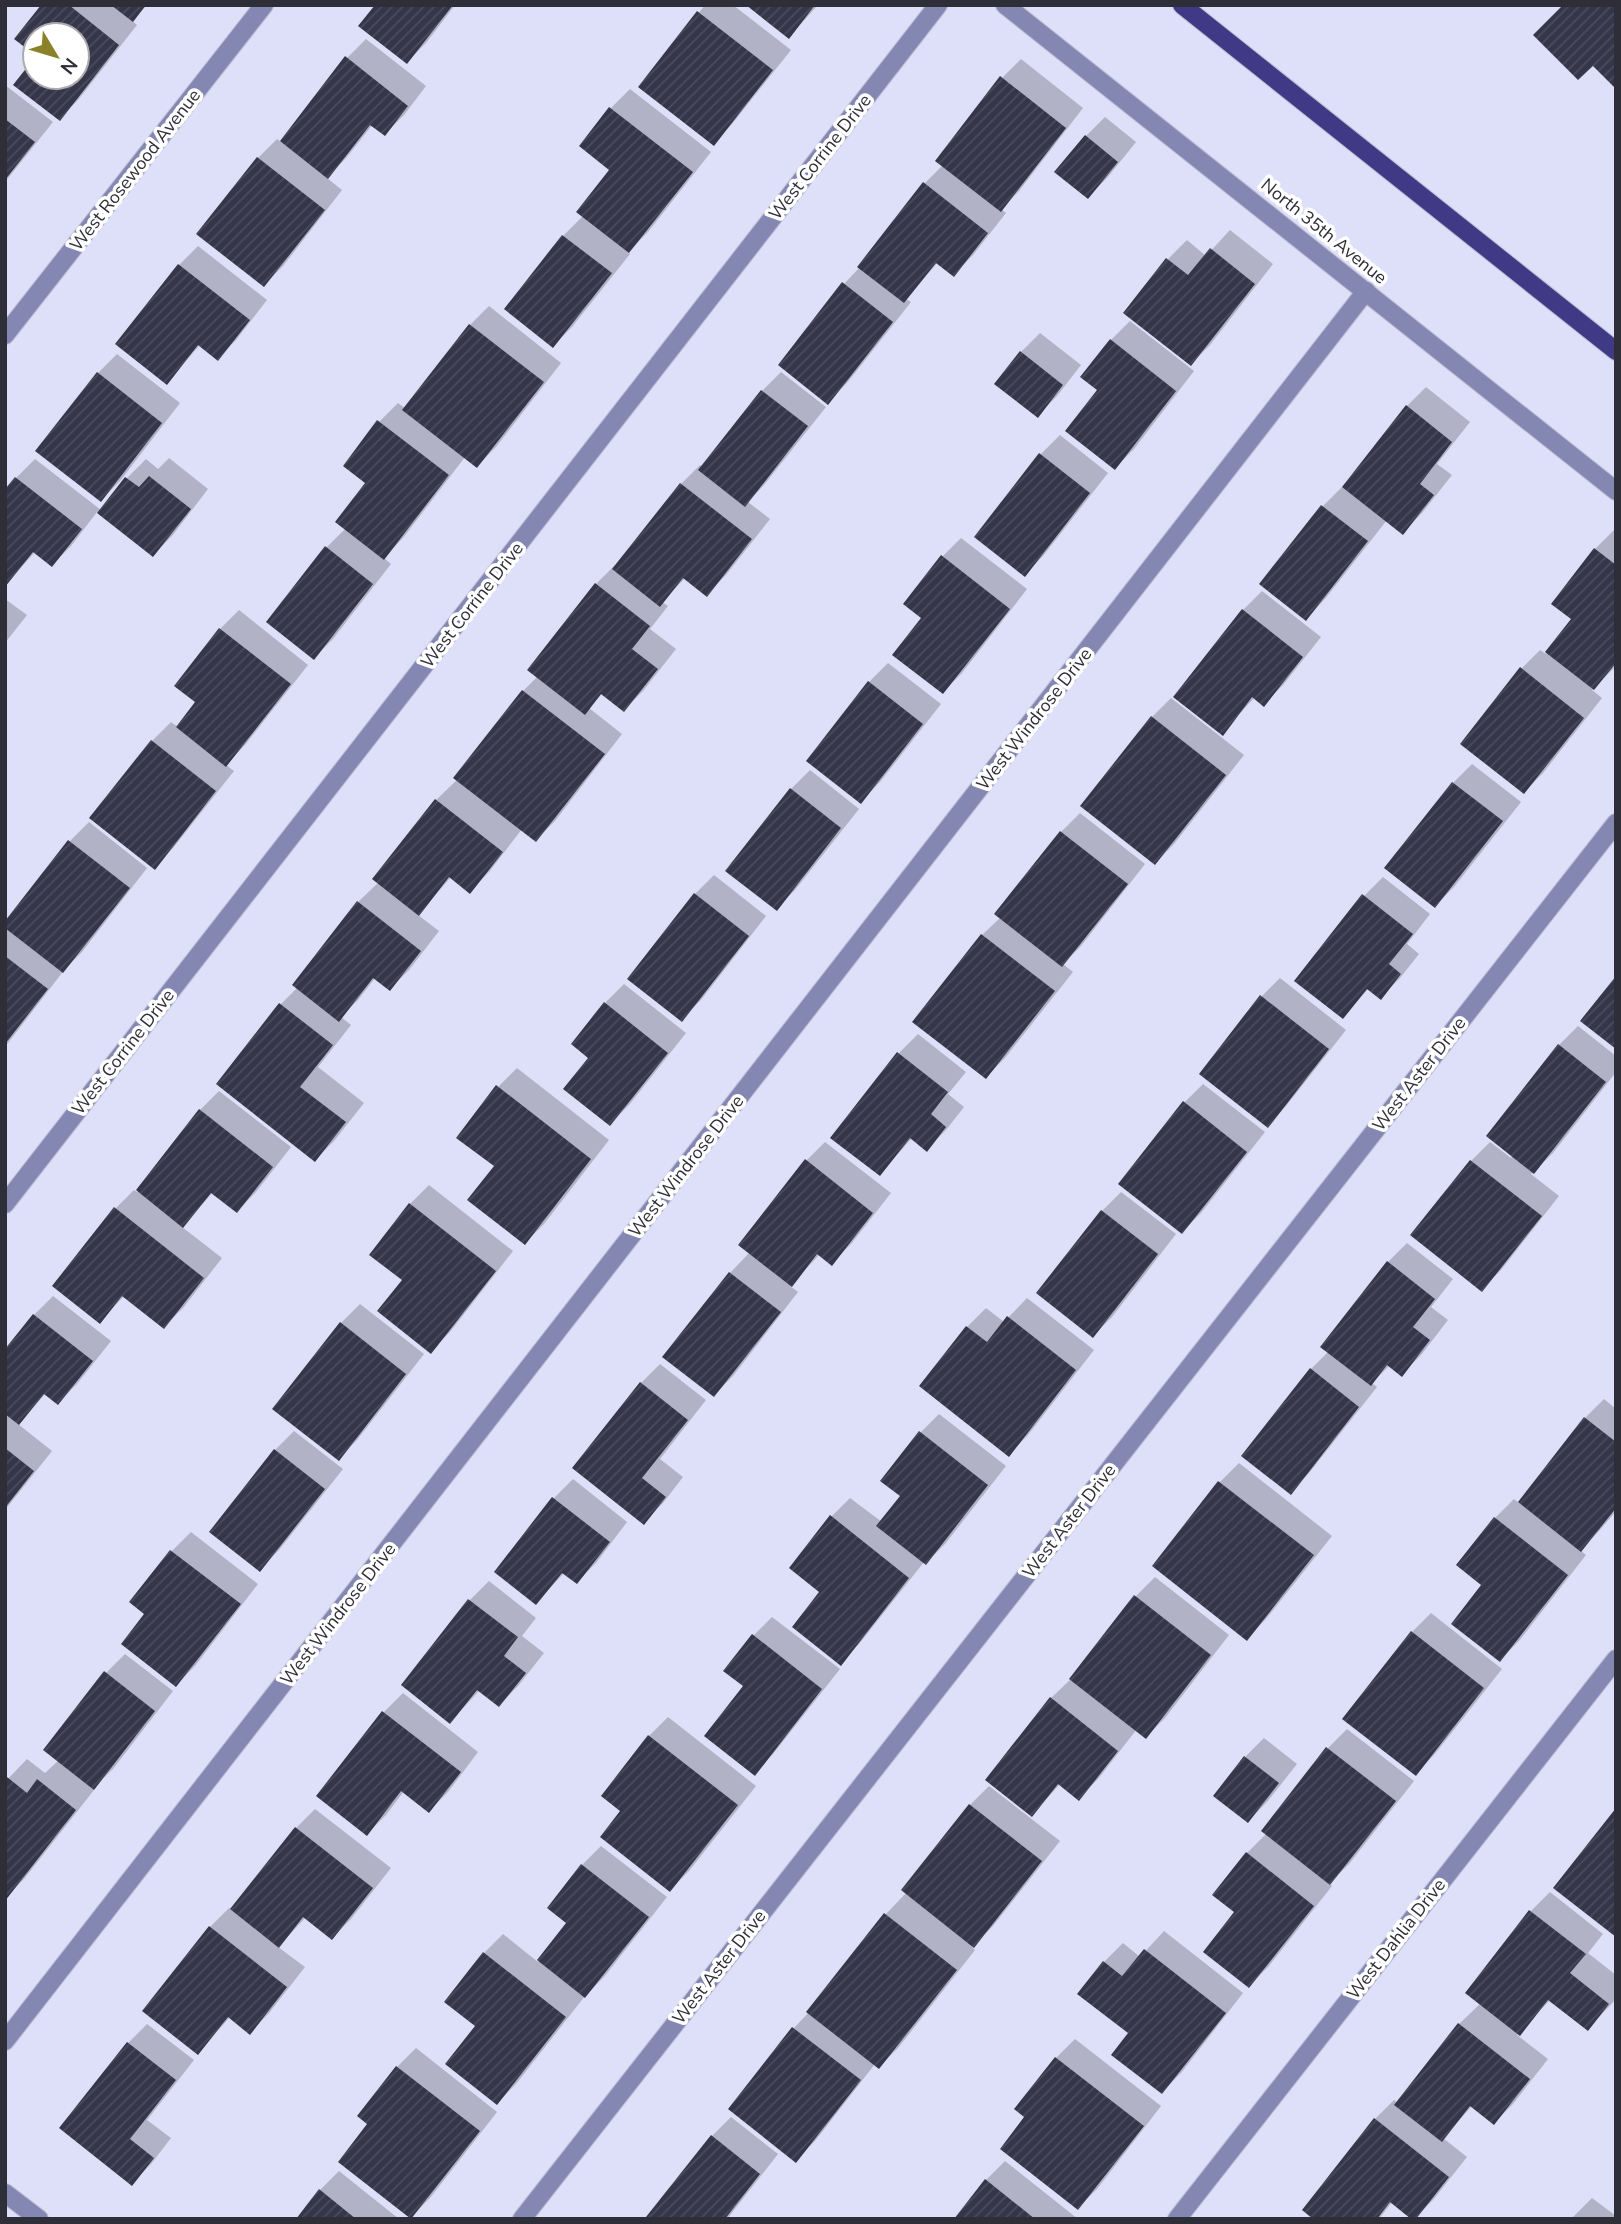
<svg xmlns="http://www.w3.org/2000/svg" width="1621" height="2224" font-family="'Nunito Sans',sans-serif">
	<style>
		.shadow { fill: #0003 }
		.building { fill: url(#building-hatch) }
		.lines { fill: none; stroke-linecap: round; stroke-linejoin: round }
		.minor-casing { stroke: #bbbcd2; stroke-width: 20 }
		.major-casing { stroke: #bbbcd2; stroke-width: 20 }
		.minor { stroke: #8587b3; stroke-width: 18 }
		.major { stroke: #3f3986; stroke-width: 18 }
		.labels { text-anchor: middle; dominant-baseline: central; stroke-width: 7; stroke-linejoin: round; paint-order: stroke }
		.street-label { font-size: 18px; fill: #2e2e38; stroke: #fff }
	</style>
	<defs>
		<pattern id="building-hatch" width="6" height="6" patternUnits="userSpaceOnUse" patternTransform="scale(1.75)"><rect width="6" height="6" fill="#353649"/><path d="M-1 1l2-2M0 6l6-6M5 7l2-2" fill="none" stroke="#4a4b5b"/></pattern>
	</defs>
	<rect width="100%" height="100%" fill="#dedff8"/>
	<g class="shadow">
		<path d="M43 5H147L132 21 137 25 78 100 59 119 16 84 35 60V77H77V35H35V53L17 39Z"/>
		<path d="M377 5H455L426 43 407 62Z"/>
		<path d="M705 5H733L791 50 732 124 713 143 641 86Z"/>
		<path d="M749 5H818L789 37Z"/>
		<path d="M366 39 426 86 404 115 385 134 373 124 347 157 327 178 342 190 283 266 264 285 258 158 277 139 281 142 347 58Z"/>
		<path d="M1021 59 1083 108 1019 191 1001 209 1006 213 973 255 954 274 938 262 906 299 911 302 847 383 828 402 844 284 860 267 924 184 943 165 1002 78Z"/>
		<path d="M5 85 53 122 5 182Z"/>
		<path d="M630 89 711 152 648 232 628 252 630 254 572 327 553 346 506 309 563 236 584 215 612 169 581 146 611 108Z"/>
		<path d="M1105 117 1136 142 1107 178 1088 197 1057 172 1086 136Z"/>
		<path d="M1230 230 1273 264 1210 345 1191 364 1168 259 1187 240 1206 256Z"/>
		<path d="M198 246 267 300 236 340 217 359 200 345 167 382 118 344 179 265Z"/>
		<path d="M489 306 561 363 496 447 477 466 465 457 403 538 384 558 391 564 333 639 314 658 268 622 327 547 346 528 368 482 379 422 398 403 405 408 470 325Z"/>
		<path d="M1130 321 1194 371 1134 449 1115 468 1100 390 1111 340Z"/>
		<path d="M1040 333 1081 365 1057 396 1038 415 1021 352Z"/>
		<path d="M117 354 180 403 120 481 101 500 98 373Z"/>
		<path d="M781 372 826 407 764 485 748 502 770 519 726 575 707 594 685 578 662 602 668 606 650 629 676 649 643 691 624 710 603 693 589 708 622 734 555 821 536 840 522 829 489 872 470 891 451 877 418 915 439 931 409 970 390 989 375 978 358 1000 341 1017 351 1025 318 1067 364 1103 334 1141 315 1160 218 1084 281 1004 298 987 358 902 379 882 375 879 436 800 458 779 456 777 523 691 538 676 596 584 615 565 617 567 681 484 700 465 703 467 762 391Z"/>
		<path d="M1426 387 1470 422 1437 464 1452 475 1422 513 1403 532 1387 520 1325 599 1306 619 1261 584 1323 506 1342 487 1343 488 1407 406Z"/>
		<path d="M1060 435 1108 473 1043 556 1024 575 976 537 1041 454Z"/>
		<path d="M169 458 208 489 172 536 153 555 97 512 71 546 52 565 35 552 5 585 16 478 35 459 101 510 127 478 146 459 158 469Z"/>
		<path d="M1614 530 1616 666 1592 690 1602 698 1543 773 1524 792 1521 669 1540 650 1546 654 1573 619 1595 549Z"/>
		<path d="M961 538 1027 589 962 673 943 692 923 618 942 557Z"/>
		<path d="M1262 591 1321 637 1283 685 1264 704 1255 697 1222 733 1243 610Z"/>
		<path d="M5 599 27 615 5 643Z"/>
		<path d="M239 610 308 665 245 745 226 765 234 771 173 848 154 867 152 741 171 722 178 727 197 702 220 629Z"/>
		<path d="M888 663 941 704 880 782 861 801 808 760 869 682Z"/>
		<path d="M1171 698 1244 755 1174 844 1155 863 1082 806 1152 717Z"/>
		<path d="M1472 764 1521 802 1454 887 1435 906 1387 868 1453 783Z"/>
		<path d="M810 770 859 809 795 890 776 909 791 789Z"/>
		<path d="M1080 813 1145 864 1081 946 1063 964 1073 972 1005 1058 986 1077 915 1022 982 935 1001 917 997 914 1061 832Z"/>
		<path d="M89 822 147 868 82 952 65 969 5 1047V922L70 841Z"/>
		<path d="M714 875 766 916 701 1000 682 1019 695 894Z"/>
		<path d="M1383 877 1430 914 1407 944 1419 954 1400 978 1381 997 1369 988 1343 1017 1364 896Z"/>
		<path d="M1280 978 1346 1030 1286 1106 1267 1125 1261 997Z"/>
		<path d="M624 984 686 1033 629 1105 610 1124 590 1057 605 1003Z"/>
		<path d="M1578 1026 1616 1056V1072L1553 1153 1531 1174 1559 1196 1501 1270 1482 1289 1413 1235 1471 1161 1490 1142 1511 1158 1559 1045Z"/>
		<path d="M918 1034 966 1072 948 1094 964 1107 946 1130 927 1149 912 1138 880 1174 833 1137 899 1053Z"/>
		<path d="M517 1068 609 1140 544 1224 525 1243 496 1166 498 1087Z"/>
		<path d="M1203 1084 1265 1132 1201 1213 1182 1232 1184 1103Z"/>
		<path d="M219 1091 291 1147 256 1192 237 1211 213 1192 182 1227 222 1258 183 1308 164 1327 124 1296 100 1321 115 1209 134 1190 137 1192 200 1110Z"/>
		<path d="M825 1142 891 1193 851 1244 832 1263 820 1254 790 1286 798 1292 733 1376 714 1395 730 1273 750 1252 806 1161Z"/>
		<path d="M429 1185 513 1251 450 1332 431 1351 404 1280 410 1204Z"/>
		<path d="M1121 1192 1176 1234 1112 1317 1093 1336 1038 1293 1102 1211Z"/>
		<path d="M1407 1243 1453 1279 1431 1307 1448 1320 1421 1355 1402 1374 1390 1365 1372 1383 1377 1387 1309 1473 1290 1492 1311 1369 1329 1351 1388 1262Z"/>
		<path d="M53 1296 111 1341 77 1384 58 1403 46 1393 18 1424 52 1451 5 1510V1352L34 1315Z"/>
		<path d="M1027 1298 1094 1350 1028 1435 1009 1454 921 1386 967 1327 986 1308 1004 1322Z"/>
		<path d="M360 1304 424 1354 357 1440 338 1459 341 1323Z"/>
		<path d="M660 1364 706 1400 660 1459 683 1477 663 1503 644 1522 574 1468 641 1383Z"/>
		<path d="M1604 1399 1616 1409V1511L1600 1530 1580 1550 1586 1555 1519 1641 1500 1660 1484 1584 1459 1565 1495 1518 1514 1499 1519 1503 1585 1418Z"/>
		<path d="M939 1414 1006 1466 945 1544 926 1563 924 1562 859 1644 840 1663 822 1591 831 1517 850 1498 882 1522 902 1496 920 1433Z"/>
		<path d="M294 1431 343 1469 279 1550 260 1569 275 1450Z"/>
		<path d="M1239 1463 1332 1536 1266 1619 1247 1638 1154 1566 1220 1482Z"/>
		<path d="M573 1479 627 1522 596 1563 577 1582 565 1572 536 1603 554 1498Z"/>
		<path d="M191 1532 258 1584 195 1666 176 1685 147 1614 132 1602 172 1551Z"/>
		<path d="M1155 1577 1229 1635 1165 1718 1146 1737 1137 1729 1098 1779 1079 1798 1060 1784 1032 1815 1051 1698 1070 1680 1136 1596Z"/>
		<path d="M489 1581 536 1618 522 1636 544 1653 518 1686 499 1705 480 1690 450 1722 403 1685 470 1600Z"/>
		<path d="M1431 1613 1502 1669 1434 1755 1415 1774 1412 1632Z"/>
		<path d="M772 1617 840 1669 773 1754 754 1773 745 1686 753 1636Z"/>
		<path d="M125 1654 173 1691 113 1769 92 1789 94 1790 24 1879 5 1898V1782L27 1759 45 1773 59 1760 106 1673Z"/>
		<path d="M403 1693 478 1752 448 1792 429 1811 404 1791 386 1815 367 1834 384 1712Z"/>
		<path d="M668 1717 756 1786 689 1871 670 1890 622 1811 649 1736Z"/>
		<path d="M1347 1729 1414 1781 1349 1864 1329 1884 1332 1886 1268 1967 1249 1986 1236 1912 1247 1853 1267 1833 1263 1830 1328 1748Z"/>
		<path d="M1264 1738 1297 1764 1267 1802 1248 1821 1245 1757Z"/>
		<path d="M989 1786 1060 1841 993 1926 972 1947 975 1950 898 2048 879 2067 875 2064 815 2141 796 2160 730 2109 794 2028 809 2012 886 1914 907 1892 904 1890 970 1805Z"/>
		<path d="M315 1809 391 1868 351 1919 332 1938 306 1917 278 1947 305 1967 269 2013 250 2033 230 2017 198 2053 210 1927 229 1908 232 1910 296 1828Z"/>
		<path d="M601 1846 667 1897 604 1977 585 1996 516 2084 497 2103 478 2026 484 1953 503 1934 538 1962 569 1922 582 1865Z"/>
		<path d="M1550 1892 1603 1934 1588 1953 1616 1975V1999L1588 2029 1550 2000 1517 2035 1548 2059 1513 2104 1494 2123 1472 2106 1443 2138 1467 2157 1433 2200 1414 2219 1392 2202 1379 2219H1316L1375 2119 1394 2100 1398 2103 1459 2024 1481 2003 1467 1992 1531 1911Z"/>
		<path d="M1164 1931 1243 1993 1181 2073 1162 2092 1104 1962 1123 1943 1140 1957Z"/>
		<path d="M147 2024 194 2060 147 2120 171 2138 151 2164 132 2183 62 2128 128 2043Z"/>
		<path d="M1075 2039 1161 2106 1097 2189 1078 2208 1027 2117 1056 2058Z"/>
		<path d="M416 2048 497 2112 430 2198 411 2217 397 2067Z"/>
		<path d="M731 2117 778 2154 727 2219H651L712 2136Z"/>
		<path d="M1005 2161 1078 2219H956L986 2180Z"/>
		<path d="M339 2171 399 2219H298L320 2190Z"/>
		<path d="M1592 2198 1616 2216V2219H1571Z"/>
	</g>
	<g class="building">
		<path d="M41 5H69L119 45 60 121 13 85 35 57V77H77V35H35V55L14 39Z"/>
		<path d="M111 5H146L133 22Z"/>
		<path d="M375 5H453L407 64 358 26Z"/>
		<path d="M746 5H815L789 39Z"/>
		<path d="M1563 5H1616V89L1593 66 1578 80 1533 35Z"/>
		<path d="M697 11 773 70 714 146 638 87Z"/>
		<path d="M345 56 408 106 385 136 370 125 328 179 280 141Z"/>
		<path d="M1000 76 1066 128 1001 212 935 161Z"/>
		<path d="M609 107 693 172 629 253 576 212 609 170 579 146Z"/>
		<path d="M5 119 35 142 5 180Z"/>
		<path d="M1085 135 1118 162 1088 199 1054 172Z"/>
		<path d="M257 157 325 210 264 287 196 234Z"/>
		<path d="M923 182 988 233 954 277 936 263 904 303 857 267Z"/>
		<path d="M562 235 612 273 553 348 504 309Z"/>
		<path d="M1210 248 1255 284 1191 366 1123 313 1166 258 1188 275Z"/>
		<path d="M178 264 250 320 218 361 198 345 167 385 115 344Z"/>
		<path d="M842 282 893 322 828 405 778 365Z"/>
		<path d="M469 324 544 382 477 468 402 410Z"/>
		<path d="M1110 339 1176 391 1115 470 1065 431 1097 390 1080 377Z"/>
		<path d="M1020 351 1063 385 1038 418 994 384Z"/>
		<path d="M97 372 162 423 101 502 35 451Z"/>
		<path d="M761 390 808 426 745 507 698 470Z"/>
		<path d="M1406 405 1452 442 1420 484 1434 495 1403 535 1342 487Z"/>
		<path d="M377 420 449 475 384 560 335 522 365 483 343 466Z"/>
		<path d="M1039 453 1090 493 1025 577 974 537Z"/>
		<path d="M149 476 191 509 153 557 97 513 125 477 139 487Z"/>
		<path d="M15 477 82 529 52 567 33 552 5 587V489Z"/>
		<path d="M680 483 752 539 707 597 683 578 660 607 612 569Z"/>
		<path d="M1321 505 1368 541 1306 621 1259 584Z"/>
		<path d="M325 546 373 584 314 660 266 622Z"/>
		<path d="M1594 548 1616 565V663L1594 690 1545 652 1571 619 1551 604Z"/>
		<path d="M941 555 1010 609 943 694 892 655 921 618 903 604Z"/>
		<path d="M595 583 650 626 632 649 658 669 624 712 601 694 585 715 527 670Z"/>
		<path d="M1242 609 1303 657 1264 707 1252 697 1223 736 1173 697Z"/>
		<path d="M219 628 291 684 226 767 176 727 195 702 174 686Z"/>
		<path d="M1520 667 1584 718 1524 794 1460 744Z"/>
		<path d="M868 681 923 724 861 804 806 761Z"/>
		<path d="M522 690 605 754 536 842 453 778Z"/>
		<path d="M1151 716 1226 775 1155 865 1080 806Z"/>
		<path d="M151 740 216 791 155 870 89 818Z"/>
		<path d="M1452 782 1503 821 1435 908 1384 868Z"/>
		<path d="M790 788 841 828 777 911 725 871Z"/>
		<path d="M435 799 503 852 470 894 449 877 419 916 372 879Z"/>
		<path d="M1060 831 1128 884 1062 967 994 914Z"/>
		<path d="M68 840 130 888 63 973 5 928V921Z"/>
		<path d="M694 893 749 936 682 1022 627 979Z"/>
		<path d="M1362 894 1413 934 1389 964 1401 974 1381 1000 1367 989 1343 1019 1294 981Z"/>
		<path d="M357 901 421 951 390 991 373 978 339 1022 292 985Z"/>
		<path d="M981 934 1055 991 986 1079 912 1022Z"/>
		<path d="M5 956 48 989 5 1044Z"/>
		<path d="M1616 976V1049L1580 1021Z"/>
		<path d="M1260 995 1329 1049 1268 1128 1199 1074Z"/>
		<path d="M604 1002 668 1053 610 1126 563 1089 588 1058 571 1044Z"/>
		<path d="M279 1003 333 1045 300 1087 346 1122 315 1162 216 1084Z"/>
		<path d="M1558 1044 1606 1082 1534 1174 1486 1136Z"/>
		<path d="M897 1052 948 1092 931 1114 946 1127 927 1152 910 1138 880 1176 830 1138Z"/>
		<path d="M496 1085 591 1159 525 1245 467 1200 494 1166 456 1138Z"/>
		<path d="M1183 1101 1247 1152 1182 1234 1118 1184Z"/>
		<path d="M199 1109 273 1167 237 1213 211 1193 183 1228 136 1190Z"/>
		<path d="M805 1159 873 1213 832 1266 817 1254 792 1287 738 1245Z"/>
		<path d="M1470 1160 1542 1216 1482 1292 1410 1235Z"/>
		<path d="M409 1203 496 1271 431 1354 377 1311 402 1280 369 1255Z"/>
		<path d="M114 1207 204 1278 164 1329 122 1296 100 1324 52 1286Z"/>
		<path d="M1101 1210 1158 1254 1093 1338 1036 1293Z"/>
		<path d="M1387 1261 1435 1299 1413 1327 1430 1340 1402 1377 1387 1365 1371 1386 1320 1347Z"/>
		<path d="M729 1272 781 1312 714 1397 662 1357Z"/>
		<path d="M33 1314 93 1361 58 1405 44 1394 19 1425 5 1414V1349Z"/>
		<path d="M1007 1316 1076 1370 1009 1457 919 1386 966 1326 987 1342Z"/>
		<path d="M340 1322 406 1374 339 1461 272 1409Z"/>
		<path d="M1310 1368 1359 1407 1291 1495 1241 1456Z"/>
		<path d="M640 1382 688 1420 642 1478 666 1497 644 1525 572 1468Z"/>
		<path d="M1584 1417 1616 1442V1508L1581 1552 1518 1502Z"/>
		<path d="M919 1431 988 1485 926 1565 876 1526 900 1496 880 1481Z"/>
		<path d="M5 1448 34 1471 5 1508Z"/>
		<path d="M274 1449 325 1489 260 1572 209 1532Z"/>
		<path d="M1218 1481 1314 1555 1247 1641 1152 1566Z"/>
		<path d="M552 1497 610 1542 577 1584 562 1573 536 1605 494 1572Z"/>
		<path d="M830 1515 909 1578 841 1666 792 1627 819 1592 789 1568Z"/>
		<path d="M1494 1517 1568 1575 1500 1662 1451 1624 1481 1585 1456 1565Z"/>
		<path d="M170 1550 241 1604 176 1687 121 1644 144 1614 129 1602Z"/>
		<path d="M1134 1595 1211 1655 1146 1739 1069 1679Z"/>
		<path d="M468 1599 518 1637 504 1656 526 1673 499 1707 477 1690 450 1724 401 1685Z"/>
		<path d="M1411 1631 1484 1688 1416 1776 1342 1719Z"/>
		<path d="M752 1634 822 1689 755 1776 704 1736 743 1686 723 1671Z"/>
		<path d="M104 1671 155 1711 94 1790 43 1750Z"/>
		<path d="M1050 1697 1118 1751 1079 1801 1058 1784 1032 1817 985 1780Z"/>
		<path d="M382 1711 461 1772 429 1813 401 1791 367 1836 316 1796Z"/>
		<path d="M648 1735 738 1805 670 1892 600 1837 620 1811 601 1796Z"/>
		<path d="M1326 1747 1396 1801 1330 1885 1261 1831Z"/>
		<path d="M1244 1756 1279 1783 1248 1823 1213 1796Z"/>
		<path d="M7 1777 27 1793 37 1779 76 1810 5 1901Z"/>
		<path d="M969 1804 1042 1861 974 1948 901 1890Z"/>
		<path d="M1616 1808V1937L1553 1888Z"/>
		<path d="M295 1827 373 1888 332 1940 303 1917 279 1948 230 1909Z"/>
		<path d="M1246 1852 1314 1906 1249 1988 1203 1952 1234 1912 1212 1895Z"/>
		<path d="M581 1864 649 1917 585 1998 537 1960 566 1923 547 1908Z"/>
		<path d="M1529 1910 1586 1954 1570 1973 1609 2004 1588 2031 1548 2000 1520 2036 1465 1993Z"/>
		<path d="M884 1913 957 1970 879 2069 806 2012Z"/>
		<path d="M209 1926 287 1987 250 2035 228 2017 198 2055 142 2011Z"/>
		<path d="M1144 1949 1226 2013 1162 2094 1111 2055 1128 2033 1077 1994 1103 1961 1122 1976Z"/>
		<path d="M483 1952 566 2017 497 2105 445 2064 475 2026 444 2002Z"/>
		<path d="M1458 2023 1530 2079 1494 2125 1470 2106 1442 2142 1394 2105Z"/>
		<path d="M792 2027 861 2080 796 2163 728 2109Z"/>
		<path d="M127 2042 176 2080 130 2139 154 2158 132 2186 59 2128Z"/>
		<path d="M1055 2057 1144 2126 1078 2210 1000 2149 1024 2117 1014 2109Z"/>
		<path d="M396 2066 480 2131 411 2219 338 2162 367 2124 357 2116Z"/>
		<path d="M1374 2118 1449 2177 1416 2219H1411L1390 2202 1377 2219H1313L1302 2210Z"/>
		<path d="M711 2135 760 2174 725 2219H648L646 2217Z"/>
		<path d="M985 2179 1035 2219H954Z"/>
		<path d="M319 2189 356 2219H296Z"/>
	</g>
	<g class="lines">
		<g class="minor-casing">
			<g id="minor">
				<path d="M1005 5 1616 491"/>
				<path d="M5 335 264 5"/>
				<path d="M5 1204 938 5"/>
				<path d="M5 2041 1366 291"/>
				<path d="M5 2193 39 2219"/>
				<path d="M522 2219 1616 823"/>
				<path d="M1177 2219 1616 1659"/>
			</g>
		</g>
		<g class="major-casing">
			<path id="major" d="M1182 5 1616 351"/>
		</g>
		<use href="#minor" class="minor"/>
		<use href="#major" class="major"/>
	</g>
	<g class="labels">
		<g class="street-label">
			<text transform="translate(820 157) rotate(-52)">West Corrine Drive</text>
			<text transform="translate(135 170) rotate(-52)">West Rosewood Avenue</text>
			<text transform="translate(1324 231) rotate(39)">North 35th Avenue</text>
			<text transform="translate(472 605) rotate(-52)">West Corrine Drive</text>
			<text transform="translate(1034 719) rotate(-52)">West Windrose Drive</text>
			<text transform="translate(123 1052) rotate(-52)">West Corrine Drive</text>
			<text transform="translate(1419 1074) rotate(-52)">West Aster Drive</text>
			<text transform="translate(686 1166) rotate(-52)">West Windrose Drive</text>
			<text transform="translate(1069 1521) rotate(-52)">West Aster Drive</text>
			<text transform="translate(338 1614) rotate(-52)">West Windrose Drive</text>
			<text transform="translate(1396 1939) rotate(-52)">West Dahlia Drive</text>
			<text transform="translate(719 1967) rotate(-52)">West Aster Drive</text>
		</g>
	</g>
	<rect width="1621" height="2224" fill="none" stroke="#2e2e38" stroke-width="14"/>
	<g transform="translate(56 56) rotate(128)"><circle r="33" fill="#ffffff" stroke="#ababaf" stroke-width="2"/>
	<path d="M0-5L12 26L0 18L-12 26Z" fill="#8b8129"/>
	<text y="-10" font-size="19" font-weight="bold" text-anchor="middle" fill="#2e2e38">N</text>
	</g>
</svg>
